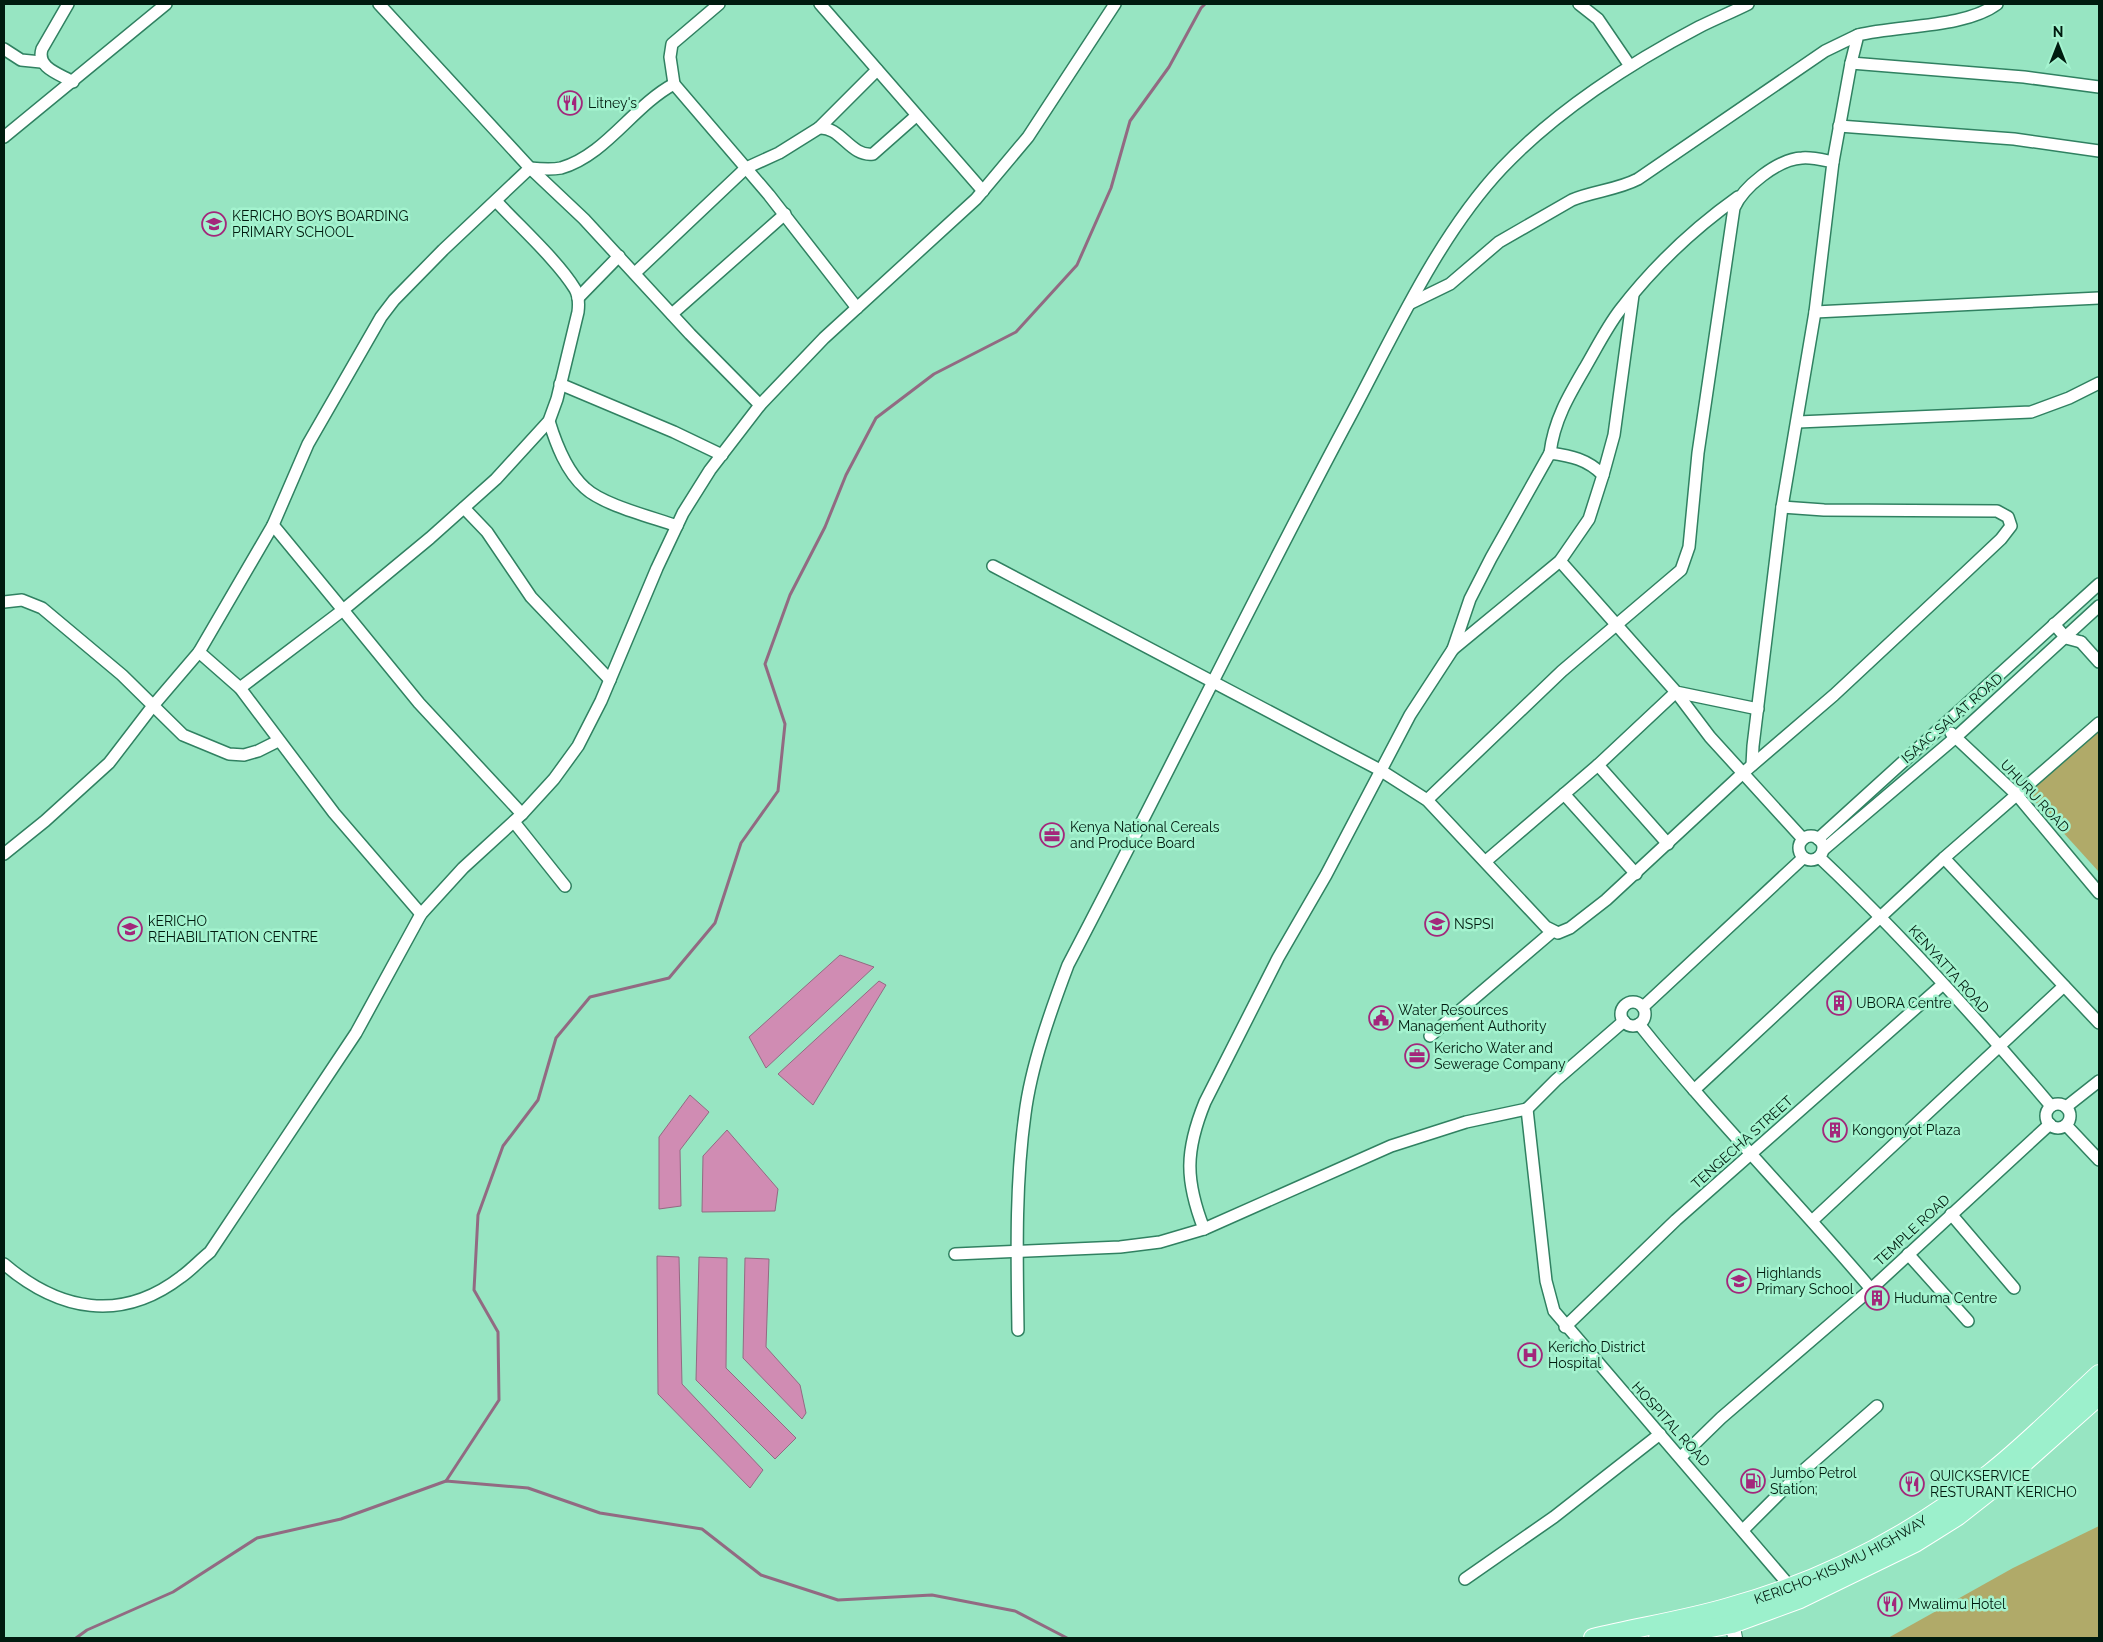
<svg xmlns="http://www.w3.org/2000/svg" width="2103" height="1642" font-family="Raleway,sans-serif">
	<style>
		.green { fill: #b0aa69 }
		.water { fill: #d08cb3; stroke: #926a82 }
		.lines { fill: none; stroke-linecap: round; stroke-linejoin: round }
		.stream { stroke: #926a82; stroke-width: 3 }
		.minor-casing { stroke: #308161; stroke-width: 14 }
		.tertiary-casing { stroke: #308161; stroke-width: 16 }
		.trunk-casing { stroke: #fff; stroke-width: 20 }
		.minor { stroke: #fff; stroke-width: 11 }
		.tertiary { stroke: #fff; stroke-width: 14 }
		.trunk { stroke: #9cf0cc; stroke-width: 18 }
		.labels { text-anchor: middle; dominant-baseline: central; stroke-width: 5; stroke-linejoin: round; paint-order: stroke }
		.poi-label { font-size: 14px; fill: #001b0f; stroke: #a4f3cf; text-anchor: start }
		.street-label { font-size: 14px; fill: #001b0f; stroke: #a4f3cf }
	</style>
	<rect width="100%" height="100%" fill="#97e5c2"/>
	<g class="green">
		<path d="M2099 725V872L2030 796 2033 784Z"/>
		<path d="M2099 1526V1638H1888L2013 1568Z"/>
	</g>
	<g class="water">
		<path d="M840 955 874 967 766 1068 749 1037Z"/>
		<path d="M879 981 886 985 813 1105 778 1074Z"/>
		<path d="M690 1095 709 1112 680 1150 681 1206 659 1209V1137Z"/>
		<path d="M727 1130 778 1189 775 1211 702 1212 703 1156Z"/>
		<path d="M657 1256 679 1257 682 1384 763 1470 750 1488 658 1394Z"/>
		<path d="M699 1257 727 1258 726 1368 796 1438 775 1459 696 1380Z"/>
		<path d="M745 1258 769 1259 766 1347 800 1385 806 1413 802 1419 743 1358Z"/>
	</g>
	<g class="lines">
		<g class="stream">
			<path d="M446 1481 499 1400 498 1332 474 1290 478 1215 503 1146 538 1100 556 1038 590 997 669 978 715 923 741 843 778 791 785 724 765 664 790 595 825 527 846 475 876 418 934 374 1016 332 1077 265 1111 188 1130 121 1169 67 1201 8 1205 4"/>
			<path d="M76 1638 87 1630 173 1592 257 1538 341 1519 446 1481 528 1488 600 1513 702 1529 761 1575 838 1600 932 1595 1015 1611 1067 1638"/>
		</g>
		<g class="minor-casing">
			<g id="minor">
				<path d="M68 4 42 49C36 68 60 74 73 82"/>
				<path d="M379 4 530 168 584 219 690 334 760 405"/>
				<path d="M820 4 983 191"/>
				<path d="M1579 4 1598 19 1630 66"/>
				<path d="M4 49 21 60 41 62"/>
				<path d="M1851 63 2024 77 2099 87"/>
				<path d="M674 84 670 57 672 44 719 4"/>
				<path d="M1839 126 2014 139 2099 151"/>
				<path d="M819 128 877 70"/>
				<path d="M4 137 166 4"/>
				<path d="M1833 162 1851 63 1858 35C1897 25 1965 28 1997 4"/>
				<path d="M635 273 746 168 779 153 819 128C841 126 850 157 873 154L916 116"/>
				<path d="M578 298 619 256"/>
				<path d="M1411 303 1450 284 1499 242 1572 200C1593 191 1617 190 1638 179L1825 51 1858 35"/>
				<path d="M1815 312 2099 298"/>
				<path d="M672 314 785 214"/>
				<path d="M560 384 674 432 722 455"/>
				<path d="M549 421C556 444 566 471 585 488 603 505 652 517 677 526"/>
				<path d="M1798 422 2031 412 2069 398 2099 383"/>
				<path d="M1550 453C1571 456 1587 459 1603 475L1589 519 1560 561 1453 649 1470 599 1491 558Z"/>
				<path d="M1550 453C1554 420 1569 395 1586 366 1597 347 1607 327 1620 310 1654 266 1693 229 1738 197"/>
				<path d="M1603 475 1614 435 1633 295"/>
				<path d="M464 508 487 532 531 597 610 680"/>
				<path d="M273 525 343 610 430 538 496 479 549 421 557 399 578 312C579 304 579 296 575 289 558 261 519 226 496 201"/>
				<path d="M1560 561 1676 692 1758 709"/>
				<path d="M993 566 1380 770 1427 800 1546 927 1558 933 1570 928 1606 900 1743 773 1834 695 1967 571 2001 539 2011 526 2008 517 1997 511 1824 510 1782 507"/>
				<path d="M4 602 22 600 42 608 122 675 183 735 229 754 244 755 258 751 278 741"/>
				<path d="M2054 624 2066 638 2081 642"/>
				<path d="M2081 642 2099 662"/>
				<path d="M199 652 240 688 334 813 421 914"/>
				<path d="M240 688 343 610 419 703 522 814"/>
				<path d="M1951 733 2017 795 2099 893"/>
				<path d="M1598 765 1668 844"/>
				<path d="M1564 794 1636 874"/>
				<path d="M1427 800 1562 671 1681 570 1689 547 1698 453 1734 208C1743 187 1778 159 1802 158 1812 157 1823 160 1833 162L1815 312 1782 507 1753 746 1752 765"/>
				<path d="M514 822 565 886"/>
				<circle cx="1811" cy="848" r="12"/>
				<path d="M1818 839 2099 584"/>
				<path d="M1823 850 1956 737 2099 606"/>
				<path d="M4 854 45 821 109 763 152 707 199 652 273 525 308 444 381 317 394 300 443 250 530 168C540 169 551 170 561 168 606 155 633 106 674 84L769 195 857 308"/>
				<path d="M1819 857C1902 935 1978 1020 2051 1106"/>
				<path d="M1944 858 2099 1023"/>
				<path d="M1486 861 1598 765 1676 692 1710 737 1803 839"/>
				<circle cx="1633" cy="1014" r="12"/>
				<path d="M1643 1007 1803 858"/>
				<path d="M1639 1024C1712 1116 1795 1199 1871 1289"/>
				<path d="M1430 1036 1553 931"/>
				<path d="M1694 1090 1944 858 2099 723"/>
				<circle cx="2058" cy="1116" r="12"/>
				<path d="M2066 1107 2099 1081"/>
				<path d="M1527 1109 1546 1281 1554 1311 1794 1591"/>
				<path d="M1527 1109 1556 1080 1624 1021"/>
				<path d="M2066 1125 2099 1160"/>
				<path d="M1951 1214 2014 1288"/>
				<path d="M1813 1220 2064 986"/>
				<path d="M1204 1229C1185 1180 1185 1151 1205 1102L1278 958 1326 875 1410 715 1453 649"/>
				<path d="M955 1254 1120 1247 1160 1242 1204 1229 1391 1146 1466 1122 1527 1109"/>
				<path d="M1908 1254 1968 1321"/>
				<path d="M4 1264C59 1311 121 1323 181 1277 191 1270 200 1260 210 1252L356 1033 421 914 463 868 522 814 554 779 578 746 601 701 657 568 683 513 710 470 760 405 824 338 976 199 1028 137 1115 4"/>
				<path d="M1565 1327 1676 1220 1942 985"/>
				<path d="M1018 1330C1017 1259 1015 1185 1025 1114 1031 1066 1051 1010 1068 965 1162 786 1250 604 1345 426 1391 341 1436 238 1502 168 1555 112 1630 63 1699 27 1715 19 1732 12 1748 4"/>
				<path d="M1681 1457 1721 1418 1871 1289 2050 1124"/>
				<path d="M1743 1530 1797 1476 1877 1406"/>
				<path d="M1465 1579 1554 1517 1660 1434"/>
			</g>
		</g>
		<g class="tertiary-casing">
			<path id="tertiary" d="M1731 1615 1735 1638"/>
		</g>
		<g class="trunk-casing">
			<g id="trunk">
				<path id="s1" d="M1593 1638C1638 1627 1685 1620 1729 1607 1824 1581 1913 1534 1990 1473 2028 1443 2063 1407 2099 1374"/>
				<path d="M1658 1638 1732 1624 1770 1610 1800 1599 1915 1543 1958 1516 2009 1476 2099 1396"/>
			</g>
		</g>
		<use href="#minor" class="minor"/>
		<use href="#tertiary" class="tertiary"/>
		<use href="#trunk" class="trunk"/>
	</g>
	<defs>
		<g id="restaurant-ring" transform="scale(1.25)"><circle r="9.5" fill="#a4f3cf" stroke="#a3277b" stroke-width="1.5"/><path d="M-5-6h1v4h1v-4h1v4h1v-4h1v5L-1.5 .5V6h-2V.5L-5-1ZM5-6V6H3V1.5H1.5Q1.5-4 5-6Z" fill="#a3277b"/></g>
		<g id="school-ring" transform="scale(1.25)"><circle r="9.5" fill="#a4f3cf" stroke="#a3277b" stroke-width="1.5"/><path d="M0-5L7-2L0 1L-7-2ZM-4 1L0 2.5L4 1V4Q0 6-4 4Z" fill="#a3277b"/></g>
		<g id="office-ring" transform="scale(1.25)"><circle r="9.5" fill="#a4f3cf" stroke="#a3277b" stroke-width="1.5"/><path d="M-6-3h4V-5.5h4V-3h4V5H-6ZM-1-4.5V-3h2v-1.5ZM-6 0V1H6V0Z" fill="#a3277b"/></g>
		<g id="university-ring" transform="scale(1.25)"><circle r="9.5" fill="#a4f3cf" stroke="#a3277b" stroke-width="1.5"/><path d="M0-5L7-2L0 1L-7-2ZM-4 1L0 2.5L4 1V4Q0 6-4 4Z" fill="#a3277b"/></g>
		<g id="building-ring" transform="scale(1.25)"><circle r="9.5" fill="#a4f3cf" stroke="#a3277b" stroke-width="1.5"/><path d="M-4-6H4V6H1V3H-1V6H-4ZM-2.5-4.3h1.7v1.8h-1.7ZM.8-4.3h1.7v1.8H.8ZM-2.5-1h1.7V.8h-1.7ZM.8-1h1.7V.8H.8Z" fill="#a3277b"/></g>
		<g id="civic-ring" transform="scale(1.25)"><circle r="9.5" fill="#a4f3cf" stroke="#a3277b" stroke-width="1.5"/><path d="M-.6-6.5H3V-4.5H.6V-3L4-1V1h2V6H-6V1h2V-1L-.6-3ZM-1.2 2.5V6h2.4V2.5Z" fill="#a3277b"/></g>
		<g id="hospital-ring" transform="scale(1.25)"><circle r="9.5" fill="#a4f3cf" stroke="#a3277b" stroke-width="1.5"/><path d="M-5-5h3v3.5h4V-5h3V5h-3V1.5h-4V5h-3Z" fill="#a3277b"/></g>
		<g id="fuel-ring" transform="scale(1.25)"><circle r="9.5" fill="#a4f3cf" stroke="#a3277b" stroke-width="1.5"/><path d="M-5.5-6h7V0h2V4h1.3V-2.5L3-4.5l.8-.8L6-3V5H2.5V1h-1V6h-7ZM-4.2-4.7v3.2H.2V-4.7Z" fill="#a3277b"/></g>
	</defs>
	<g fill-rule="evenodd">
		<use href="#restaurant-ring" x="570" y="103"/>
		<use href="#school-ring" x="214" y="224"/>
		<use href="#office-ring" x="1052" y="835"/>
		<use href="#university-ring" x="1437" y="924"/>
		<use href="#school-ring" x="130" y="929"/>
		<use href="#building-ring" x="1839" y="1003"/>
		<use href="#civic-ring" x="1381" y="1018"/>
		<use href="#office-ring" x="1417" y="1056"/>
		<use href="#building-ring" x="1835" y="1130"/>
		<use href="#school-ring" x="1739" y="1281"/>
		<use href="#building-ring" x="1877" y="1298"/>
		<use href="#hospital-ring" x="1530" y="1355"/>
		<use href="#fuel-ring" x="1753" y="1481"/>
		<use href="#restaurant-ring" x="1912" y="1484"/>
		<use href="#restaurant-ring" x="1890" y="1604"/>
	</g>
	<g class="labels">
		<g class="poi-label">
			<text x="588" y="103">Litney's</text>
			<text x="232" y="216">KERICHO BOYS BOARDING<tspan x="232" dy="16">PRIMARY SCHOOL</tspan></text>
			<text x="1070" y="827">Kenya National Cereals<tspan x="1070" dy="16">and Produce Board</tspan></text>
			<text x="148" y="921">kERICHO<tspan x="148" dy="16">REHABILITATION CENTRE</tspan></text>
			<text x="1454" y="924">NSPSI</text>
			<text x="1856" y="1003">UBORA Centre</text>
			<text x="1398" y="1010">Water Resources<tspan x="1398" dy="16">Management Authority</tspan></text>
			<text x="1434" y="1048">Kericho Water and<tspan x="1434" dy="16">Sewerage Company</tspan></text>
			<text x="1852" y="1130">Kongonyot Plaza</text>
			<text x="1756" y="1273">Highlands<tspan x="1756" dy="16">Primary School</tspan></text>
			<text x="1894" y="1298">Huduma Centre</text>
			<text x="1548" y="1347">Kericho District<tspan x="1548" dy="16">Hospital</tspan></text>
			<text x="1770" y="1473">Jumbo Petrol<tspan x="1770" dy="16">Station;</tspan></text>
			<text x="1930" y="1476">QUICKSERVICE<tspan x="1930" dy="16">RESTURANT KERICHO</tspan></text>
			<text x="1908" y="1604">Mwalimu Hotel</text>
		</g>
		<g class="street-label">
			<text transform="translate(1952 718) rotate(-41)">ISAAC SALAT ROAD</text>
			<text transform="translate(2035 796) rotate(47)">UHURU ROAD</text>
			<text transform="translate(1949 969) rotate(48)">KENYATTA ROAD</text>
			<text transform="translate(1742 1142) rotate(-42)">TENGECHA STREET</text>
			<text transform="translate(1912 1230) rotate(-43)">TEMPLE ROAD</text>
			<text transform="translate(1671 1424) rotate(48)">HOSPITAL ROAD</text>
			<text stroke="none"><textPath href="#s1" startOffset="261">KERICHO-KISUMU HIGHWAY</textPath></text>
		</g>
	</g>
	<rect width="2103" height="1642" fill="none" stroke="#001b0f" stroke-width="10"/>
	<g transform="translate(2058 45)" stroke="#a4f3cf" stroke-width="4" paint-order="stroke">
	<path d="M0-4L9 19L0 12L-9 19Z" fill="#001b0f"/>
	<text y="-8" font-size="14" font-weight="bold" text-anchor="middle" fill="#001b0f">N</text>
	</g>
</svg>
